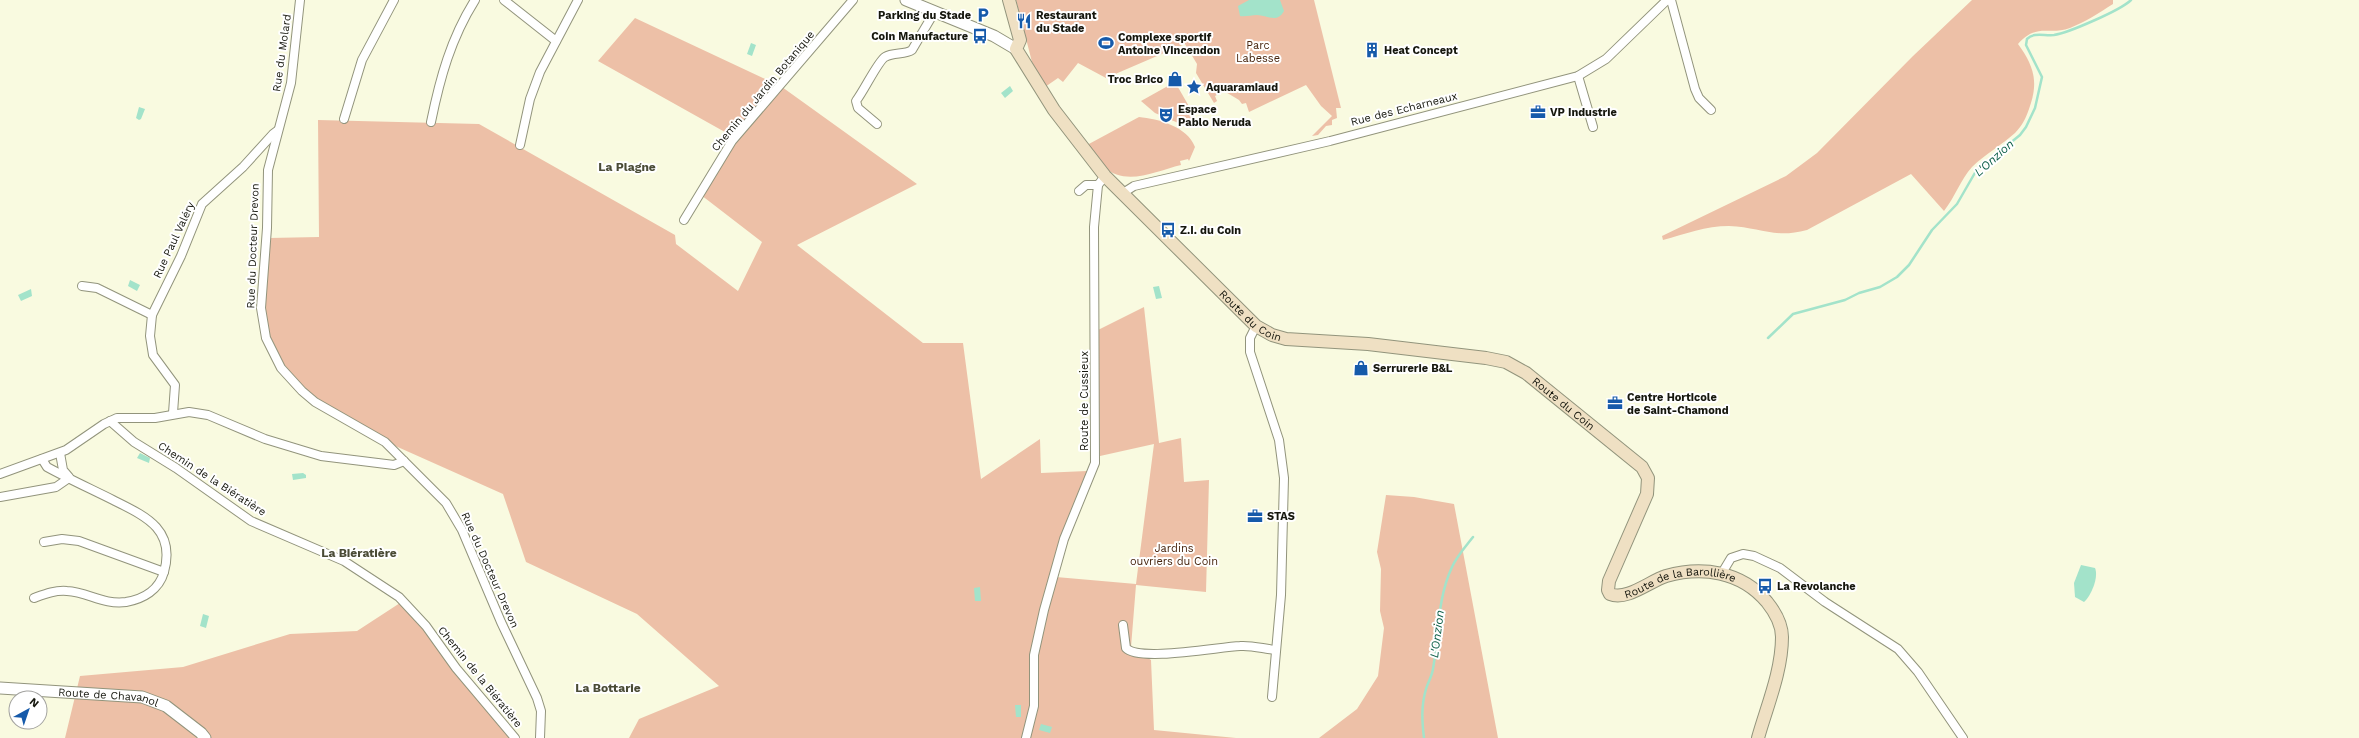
<svg xmlns="http://www.w3.org/2000/svg" width="2359" height="738" font-family="'Work Sans',sans-serif">
	<style>
		.green { fill: #edc0a7 }
		.water { fill: #a3e3ca }
		.lines { fill: none; stroke-linecap: round; stroke-linejoin: round }
		.stream { stroke: #a3e3ca; stroke-width: 2.5 }
		.minor-casing { stroke: #92947c; stroke-width: 10 }
		.tertiary-casing { stroke: #92947c; stroke-width: 13 }
		.secondary-casing { stroke: #92947c; stroke-width: 14 }
		.minor { stroke: #fff; stroke-width: 8 }
		.tertiary { stroke: #fff; stroke-width: 11 }
		.secondary { stroke: #efe0c3; stroke-width: 12 }
		.labels { text-anchor: middle; dominant-baseline: central; stroke-width: 4; stroke-linejoin: round; paint-order: stroke }
		.poi-label { font-size: 11px; font-weight: bold; fill: #16170e; stroke: #fff; text-anchor: start }
		.park-label { font-size: 11px; fill: #45230c; stroke: #fff }
		.street-label { font-size: 11px; fill: #16170e; stroke: #fff }
		.water-label { font-size: 12px; font-style: italic; fill: #0e6049; stroke: #fff }
		.neighbourhood-label { font-size: 12px; font-weight: bold; fill: #4a4b36; stroke: #fff }
	</style>
	<rect width="100%" height="100%" fill="#f9fae0"/>
	<g class="green">
		<path d="M1016 0H1314L1341 108H1336L1337 118 1332 120V125L1326 126 1318 135 1312 136 1332 116 1321 106 1306 85 1249 112 1246 103 1242 104 1239 100 1224 91 1215 96 1217 101 1214 103 1196 73 1197 64 1185 44 1106 78 1078 63 1063 82 1058 78 1045 87 1032 62Z"/>
		<path d="M1972 0H2113V4C2099 13 2085 22 2070 28 2048 36 2038 22 2018 44 2034 66 2039 82 2029 109 2026 118 2022 126 2015 133 2002 145 1985 154 1972 167 1961 179 1955 197 1944 211L1911 174 1807 230C1774 239 1760 227 1729 226 1706 226 1685 234 1663 240L1662 236 1786 176 1817 153 1913 56Z"/>
		<path d="M635 18 782 87 917 184 797 245 923 343H963L981 479 1040 439 1041 473 1087 471 1077 515 1056 577 1136 584 1154 444 1100 456 1098 330 1144 307 1159 443 1181 438 1184 482 1209 480 1206 592 1136 585 1131 647 1151 660 1154 730 1236 738H629L639 719 719 686 637 614 526 562 503 494 373 436 312 404 293 388 281 374 262 334 269 238 319 237 318 120 479 124 675 235 676 244 738 291 762 242 701 195 732 136 598 61Z"/>
		<path d="M1175 82 1194 115 1191 121 1183 125 1155 113 1141 101Z"/>
		<path d="M1139 117C1158 119 1187 126 1195 147L1189 161 1188 159 1180 161 1181 165C1156 171 1126 187 1104 167 1098 160 1092 152 1087 145Z"/>
		<path d="M1386 495 1414 497 1454 504 1498 738H1319L1357 709 1378 676 1384 628 1380 611 1381 569 1377 552Z"/>
		<path d="M400 603 489 702 512 738H65L80 676 183 667 290 634 357 631Z"/>
	</g>
	<g class="water">
		<path d="M1249 0H1280L1284 11C1277 24 1267 15 1257 15 1251 15 1246 17 1240 16L1238 6Z"/>
		<path d="M751 43 756 45 752 56 747 54Z"/>
		<path d="M1010 86 1013 91 1005 98 1001 93Z"/>
		<path d="M139 107 145 109 141 119 139 120 136 118Z"/>
		<path d="M130 280 140 285 137 291 128 286Z"/>
		<path d="M1159 286 1162 298 1156 299 1153 287Z"/>
		<path d="M31 289 32 296 21 301 18 295Z"/>
		<path d="M1084 352 1087 354 1088 366H1082L1081 354Z"/>
		<path d="M140 453 150 458 149 463 137 458Z"/>
		<path d="M303 473 306 475V478L293 480 292 474Z"/>
		<path d="M2081 565 2095 568C2099 577 2091 596 2084 602L2075 597 2074 583Z"/>
		<path d="M980 587 981 601H975L974 588Z"/>
		<path d="M203 614 209 616 206 628 200 626Z"/>
		<path d="M1015 705H1021V717H1016Z"/>
		<path d="M1041 724 1052 727 1050 733 1039 730Z"/>
	</g>
	<g class="lines">
		<g class="stream">
			<path d="M1768 338 1793 314 1845 300 1859 293 1880 287 1897 277 1909 265 1932 230 1957 204 1976 171 2020 135 2026 127 2035 108 2042 77 2026 45 2027 39C2034 32 2044 36 2054 35 2068 33 2121 10 2131 0"/>
			<path d="M1424 738C1422 721 1421 706 1426 689 1428 682 1432 676 1433 669 1439 635 1437 599 1452 567 1457 556 1466 546 1473 537"/>
		</g>
		<g class="minor-casing">
			<g id="minor">
				<path d="M300 0 291 83 268 170 267 228 261 308 266 338 281 368 302 391 315 402 385 442 446 503 462 530 501 622 537 698 541 711 540 738"/>
				<path d="M504 0 556 41"/>
				<path d="M1671 0 1695 89 1699 98 1711 110"/>
				<path d="M1578 76 1593 127"/>
				<path d="M344 119 362 60 394 0"/>
				<path d="M431 122C440 78 451 38 475 0"/>
				<path d="M877 124 858 108 856 101C864 91 878 61 885 57 893 52 905 55 912 50L935 11"/>
				<path d="M520 145 530 99 540 72 578 0"/>
				<path d="M1079 191 1086 185H1098"/>
				<path d="M1123 193 1134 186 1330 141 1578 76 1606 59 1667 0"/>
				<path d="M684 220 732 141 853 0"/>
				<path d="M82 286 97 288 152 315"/>
				<path d="M1256 326 1250 338V352L1279 440 1284 478 1281 595 1272 697"/>
				<path d="M173 413 175 385 153 355 150 336 152 315 181 256 202 204 243 167 273 134 277 131"/>
				<path d="M110 421 134 442 176 468 251 521 344 561 399 597 426 626 456 668 515 738"/>
				<path d="M60 453 63 470 69 477"/>
				<path d="M0 474 66 450 104 424 117 418H155L189 412 208 415 265 439 321 456 394 465 404 461"/>
				<path d="M0 497 56 487 69 478"/>
				<path d="M44 542 62 539 79 541 164 572"/>
				<path d="M1722 573 1731 558 1743 554 1754 556 1780 568 1825 602 1898 649 1918 672 1963 738"/>
				<path d="M34 598C45 594 55 590 67 591 88 592 103 605 126 602 143 599 159 590 164 572 176 529 145 516 113 500 91 489 69 479 47 467L42 459"/>
				<path d="M1123 625 1126 648C1139 662 1218 647 1240 646 1252 645 1264 649 1276 650"/>
				<path d="M1026 738 1034 706V655L1044 610 1064 539 1095 463 1094 227 1098 185 1105 176"/>
			</g>
		</g>
		<g class="tertiary-casing">
			<g id="tertiary">
				<path d="M906 0 994 36 1016 49"/>
				<path id="s1" d="M0 688 142 697 166 706 201 733 205 738"/>
			</g>
		</g>
		<g class="secondary-casing">
			<g id="secondary">
				<path id="s2" d="M1009 0 1020 40 1016 49 1054 110 1105 176 1256 326 1272 335 1286 339 1368 344 1486 358 1506 362 1526 373 1642 467 1648 478 1647 494 1609 581 1608 590 1610 594C1627 601 1650 581 1666 576 1702 566 1741 571 1767 602 1775 612 1782 623 1782 637 1782 671 1767 706 1758 738"/>
			</g>
		</g>
		<use href="#minor" class="minor"/>
		<use href="#tertiary" class="tertiary"/>
		<use href="#secondary" class="secondary"/>
	</g>
	<defs>
		<g id="parking-bare" transform="scale(1.2)"><path d="M-3.5-5.5H1a3.5 3.5 0 0 1 0 7H-1V5.5H-3.5ZM-1-3.4V-.6H.8a1.4 1.4 0 0 0 0-2.8Z" fill="#165aaa" stroke="#fff" stroke-width="2.5" paint-order="stroke"/></g>
		<g id="restaurant-bare" transform="scale(1.2)"><path d="M-5-6h1v4h1v-4h1v4h1v-4h1v5L-1.5 .5V6h-2V.5L-5-1ZM5-6V6H3V1.5H1.5Q1.5-4 5-6Z" fill="#165aaa" stroke="#fff" stroke-width="2.5" paint-order="stroke"/></g>
		<g id="bus-bare" transform="scale(1.2)"><path d="M-5-6H5V4H4V6H2V4H-2V6H-4V4H-5ZM-3.5-4V0h7V-4ZM-3.5 1.2v1.5H-2V1.2ZM2 1.2v1.5H3.5V1.2Z" fill="#165aaa" stroke="#fff" stroke-width="2.5" paint-order="stroke"/></g>
		<g id="stadium-bare" transform="scale(1.2)"><path d="M0-5a6.5 5 0 1 0 0 10a6.5 5 0 1 0 0-10ZM-3.5-1.8h7v3.6h-7Z" fill="#165aaa" stroke="#fff" stroke-width="2.5" paint-order="stroke"/></g>
		<g id="building-bare" transform="scale(1.2)"><path d="M-4-6H4V6H1V3H-1V6H-4ZM-2.5-4.3h1.7v1.8h-1.7ZM.8-4.3h1.7v1.8H.8ZM-2.5-1h1.7V.8h-1.7ZM.8-1h1.7V.8H.8Z" fill="#165aaa" stroke="#fff" stroke-width="2.5" paint-order="stroke"/></g>
		<g id="shop-bare" transform="scale(1.2)"><path d="M-5-2.5h2.3a2.7 3.5 0 0 1 5.4 0H5L5.5 6h-11ZM-1.5-2.5h3a1.5 2.3 0 0 0-3 0Z" fill="#165aaa" stroke="#fff" stroke-width="2.5" paint-order="stroke"/></g>
		<g id="sight-bare" transform="scale(1.2)"><path d="M0-6L1.8-2.2L6-1.7L2.9 1.2L3.7 5.4L0 3.3L-3.7 5.4L-2.9 1.2L-6-1.7L-1.8-2.2Z" fill="#165aaa" stroke="#fff" stroke-width="2.5" paint-order="stroke"/></g>
		<g id="office-bare" transform="scale(1.2)"><path d="M-6-3h4V-5.5h4V-3h4V5H-6ZM-1-4.5V-3h2v-1.5ZM-6 0V1H6V0Z" fill="#165aaa" stroke="#fff" stroke-width="2.5" paint-order="stroke"/></g>
		<g id="theatre-bare" transform="scale(1.2)"><path d="M-5-5.5Q0-4 5-5.5V0Q5 5 0 6Q-5 5-5 0ZM-3.3-2.5H-1v1.5H-3.3ZM1-2.5H3.3v1.5H1ZM-2.8 1Q0 5.5 2.8 1Z" fill="#165aaa" stroke="#fff" stroke-width="2.5" paint-order="stroke"/></g>
	</defs>
	<g fill-rule="evenodd">
		<use href="#parking-bare" x="983" y="15"/>
		<use href="#restaurant-bare" x="1024" y="21"/>
		<use href="#bus-bare" x="980" y="36"/>
		<use href="#stadium-bare" x="1106" y="43"/>
		<use href="#building-bare" x="1372" y="50"/>
		<use href="#shop-bare" x="1175" y="79"/>
		<use href="#sight-bare" x="1194" y="87"/>
		<use href="#office-bare" x="1538" y="112"/>
		<use href="#theatre-bare" x="1166" y="115"/>
		<use href="#bus-bare" x="1168" y="230"/>
		<use href="#shop-bare" x="1361" y="368"/>
		<use href="#office-bare" x="1615" y="403"/>
		<use href="#office-bare" x="1255" y="516"/>
		<use href="#bus-bare" x="1765" y="586"/>
	</g>
	<g class="labels">
		<g class="poi-label">
			<text x="971" y="15" text-anchor="end">Parking du Stade</text>
			<text x="1036" y="15">Restaurant<tspan x="1036" dy="13">du Stade</tspan></text>
			<text x="968" y="36" text-anchor="end">Coin Manufacture</text>
			<text x="1118" y="37">Complexe sportif<tspan x="1118" dy="13">Antoine Vincendon</tspan></text>
			<text x="1384" y="50">Heat Concept</text>
			<text x="1163" y="79" text-anchor="end">Troc Brico</text>
			<text x="1206" y="87">Aquaramiaud</text>
			<text x="1178" y="109">Espace<tspan x="1178" dy="13">Pablo Neruda</tspan></text>
			<text x="1550" y="112">VP Industrie</text>
			<text x="1180" y="230">Z.I. du Coin</text>
			<text x="1373" y="368">Serrurerie B&amp;L</text>
			<text x="1627" y="397">Centre Horticole<tspan x="1627" dy="13">de Saint-Chamond</tspan></text>
			<text x="1267" y="516">STAS</text>
			<text x="1777" y="586">La Revolanche</text>
		</g>
		<g class="park-label">
			<text x="1258" y="45">Parc<tspan x="1258" dy="13">Labesse</tspan></text>
			<text x="1174" y="548">Jardins<tspan x="1174" dy="13">ouvriers du Coin</tspan></text>
		</g>
		<g class="street-label">
			<text transform="translate(282 53) rotate(-82)">Rue du Molard</text>
			<text transform="translate(763 91) rotate(-50)">Chemin du Jardin Botanique</text>
			<text transform="translate(1404 109) rotate(-14)">Rue des Echarneaux</text>
			<text transform="translate(174 240) rotate(-65)">Rue Paul Valéry</text>
			<text transform="translate(253 246) rotate(-88)">Rue du Docteur Drevon</text>
			<text stroke="none"><textPath href="#s2" startOffset="409">Route du Coin</textPath></text>
			<text transform="translate(1084 401) rotate(-90)">Route de Cussieux</text>
			<text stroke="none"><textPath href="#s2" startOffset="745">Route du Coin</textPath></text>
			<text transform="translate(212 479) rotate(33)">Chemin de la Biératière</text>
			<text transform="translate(490 570) rotate(66)">Rue du Docteur Drevon</text>
			<text stroke="none"><textPath href="#s2" startOffset="1056">Route de la Barollière</textPath></text>
			<text transform="translate(480 677) rotate(51)">Chemin de la Biératière</text>
			<text stroke="none"><textPath href="#s1" startOffset="109">Route de Chavanol</textPath></text>
		</g>
		<g class="water-label">
			<text transform="translate(1994 158) rotate(-42)">L'Onzion</text>
			<text transform="translate(1437 634) rotate(-83)">L'Onzion</text>
		</g>
		<g class="neighbourhood-label">
			<text x="627" y="167">La Plagne</text>
			<text x="359" y="553">La Biératière</text>
			<text x="608" y="688">La Bottarie</text>
		</g>
	</g>
	<g transform="translate(28 710) rotate(40)"><circle r="19" fill="#ffffff" stroke="#a2a29f"/>
	<path d="M0-3L7 15L0 10L-7 15Z" fill="#165aaa"/>
	<text y="-6" font-size="11" font-weight="bold" text-anchor="middle" fill="#16170e">N</text>
	</g>
</svg>
